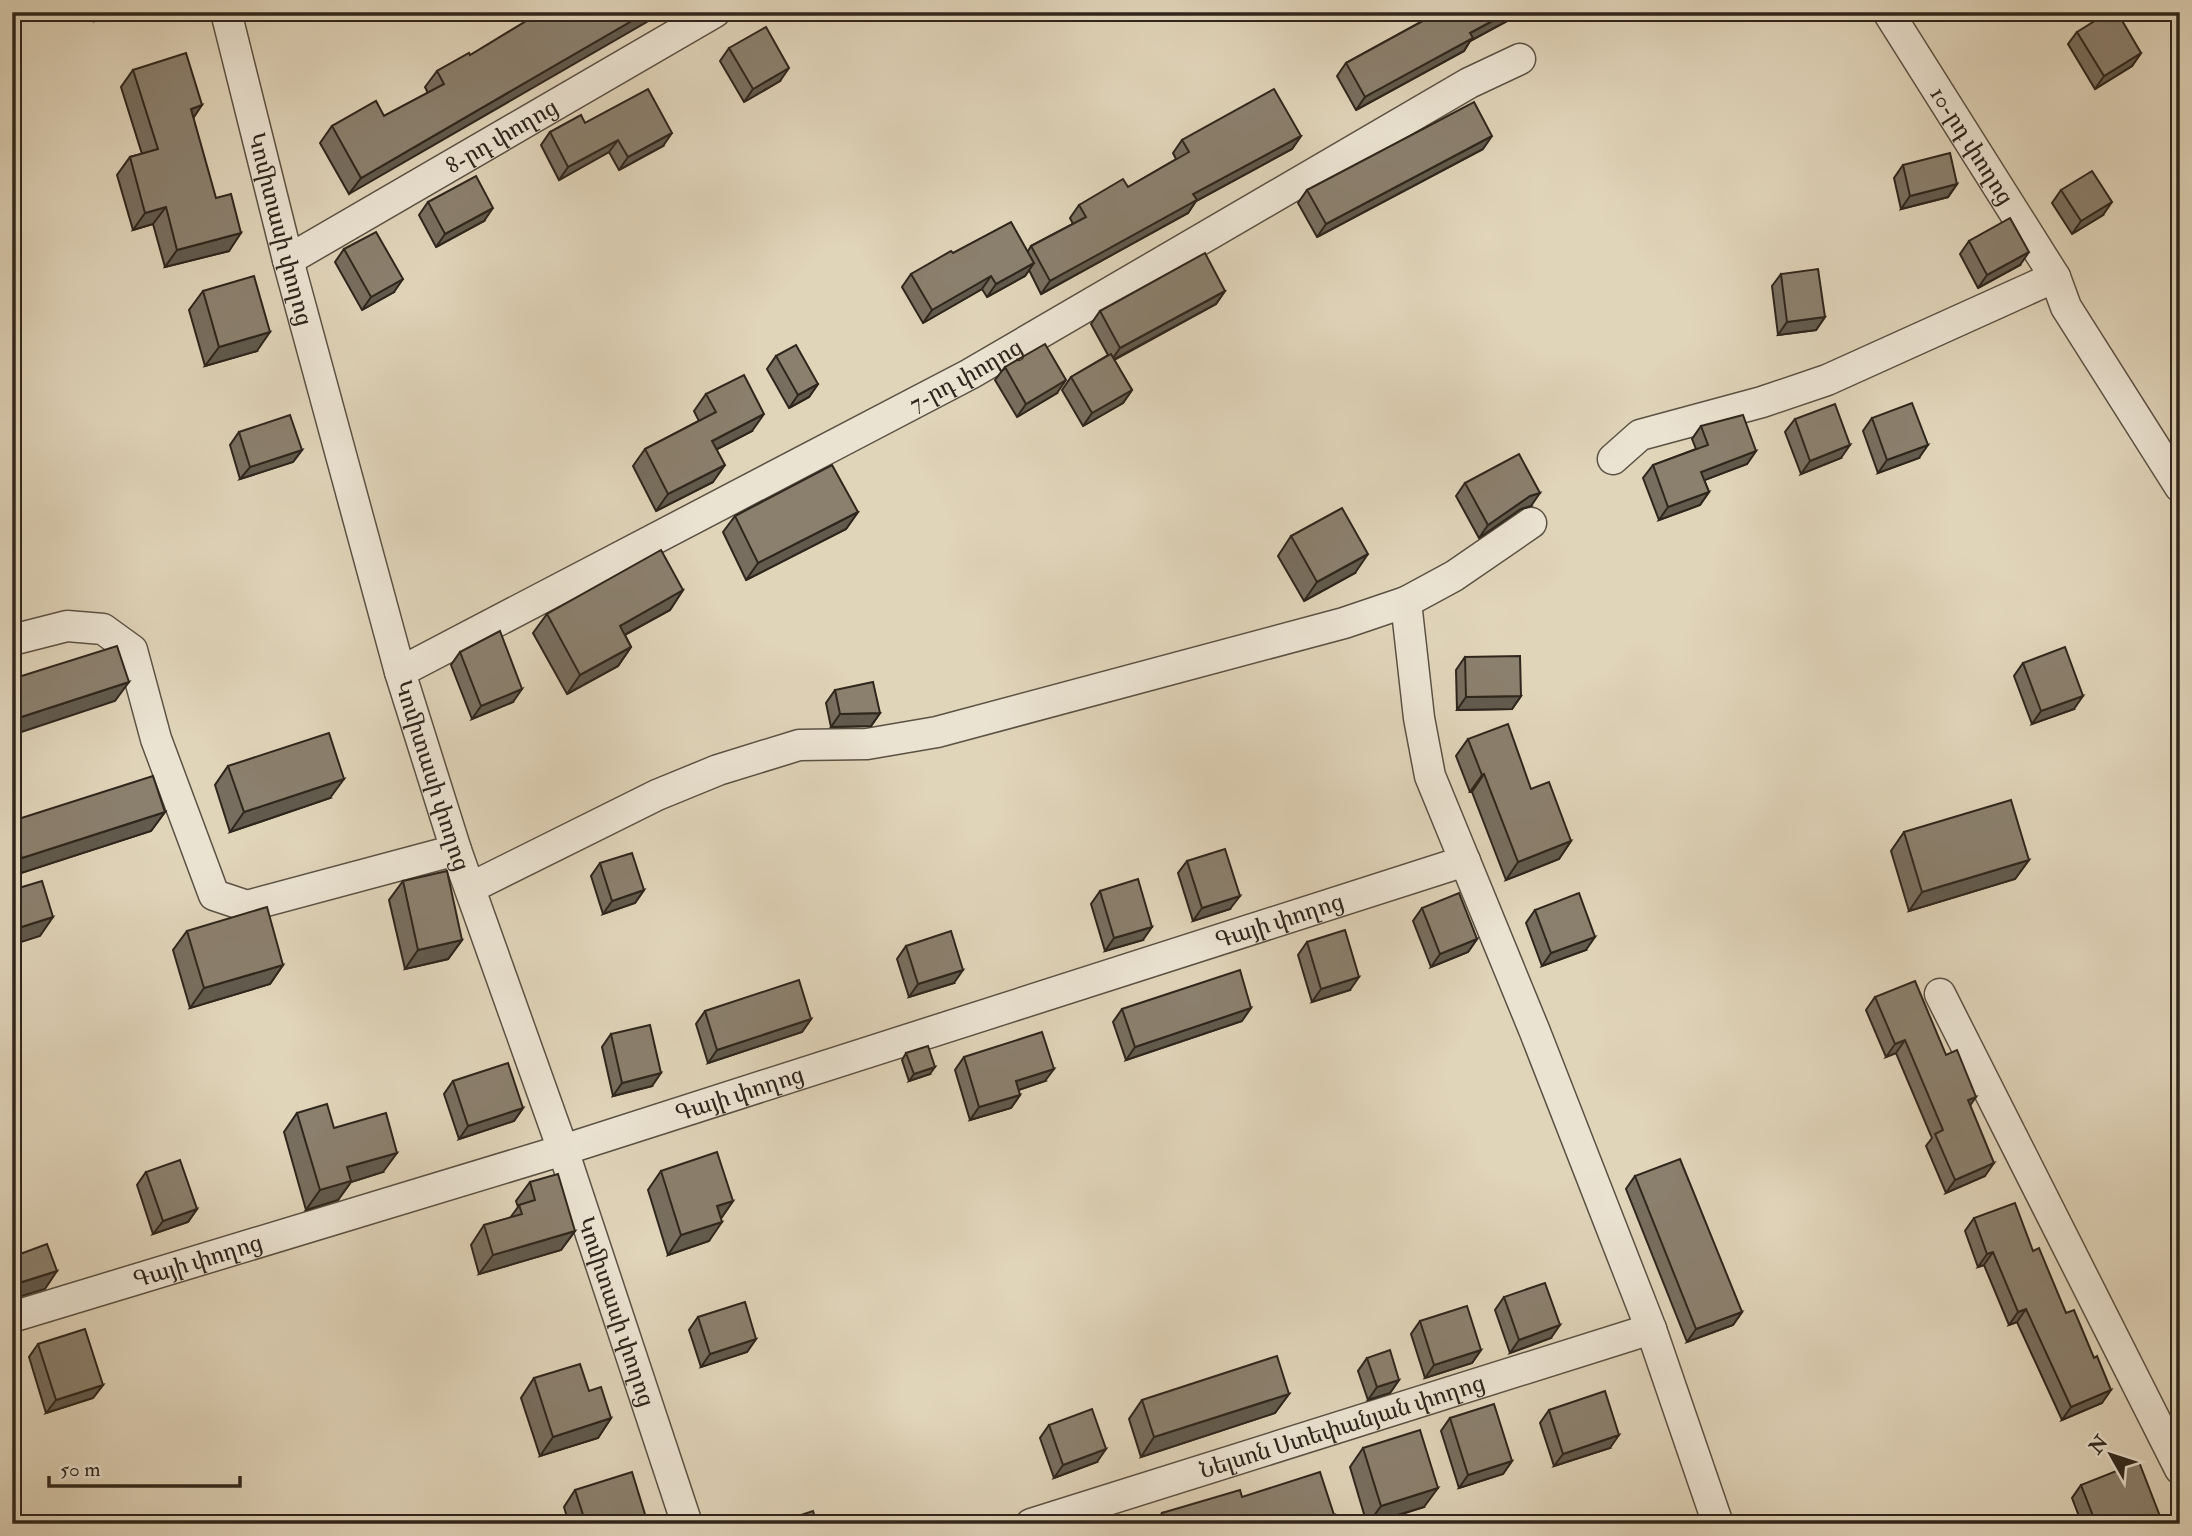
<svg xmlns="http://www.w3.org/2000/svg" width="2192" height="1536" font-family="'IM FELL Double Pica','Noto Serif Armenian',serif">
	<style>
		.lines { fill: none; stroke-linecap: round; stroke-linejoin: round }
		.street-casing { stroke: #5b5244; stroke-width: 33 }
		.street { stroke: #ebe3d2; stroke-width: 30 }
		.wall { fill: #786e5f; stroke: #2f261d; stroke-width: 2 }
		.shaded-wall { fill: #615a4d; stroke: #2f261d; stroke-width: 2 }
		.building { fill: #8b806e; stroke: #2f261d; stroke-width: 2 }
		.labels { text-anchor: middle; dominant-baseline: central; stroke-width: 5; stroke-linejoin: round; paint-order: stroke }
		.street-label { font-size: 23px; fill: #2f261d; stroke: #ebe3d2 }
	</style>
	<rect width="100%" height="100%" fill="#e0d4b9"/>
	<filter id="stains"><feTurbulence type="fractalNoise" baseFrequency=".00286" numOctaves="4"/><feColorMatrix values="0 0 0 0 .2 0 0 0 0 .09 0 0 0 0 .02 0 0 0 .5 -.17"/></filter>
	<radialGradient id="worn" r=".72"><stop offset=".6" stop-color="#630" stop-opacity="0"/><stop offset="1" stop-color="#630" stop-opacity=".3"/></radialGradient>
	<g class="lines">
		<g class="street-casing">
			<g id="street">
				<path id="s1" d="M226 12 288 260 400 672 456 850 563 1150 687 1524"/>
				<path id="s2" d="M1888 12 2055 277 2066 307 2180 487"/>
				<path id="s3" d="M288 260 715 12"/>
				<path d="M1613 459 1640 435 1762 402 1827 380 2055 277"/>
				<path d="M1406 602 1419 718 1430 776 1535 1032 1651 1329 1718 1524"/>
				<path d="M12 640 67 626 103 629 132 650 156 739 214 895 247 906 456 850"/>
				<path id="s4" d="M400 672 970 374 1469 83 1520 59"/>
				<path d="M470 888 657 795 718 770 799 745 867 744 937 732 1344 623 1406 602 1454 576 1531 523"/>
				<path d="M1940 994 2180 1469"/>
				<path id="s5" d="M12 1317 563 1150 1465 861"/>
				<path id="s6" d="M1031 1524 1651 1329"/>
			</g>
		</g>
		<use href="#street" class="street"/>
	</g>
	<g class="wall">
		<path d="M93 12H122L95 21Z"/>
		<path d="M1439 12H1514L1509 20 1470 41 1464 51 1356 110 1337 76 1346 63Z"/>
		<path d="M1775 12H1794L1780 20Z"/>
		<path d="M2077 32 2141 53 2132 66 2095 89 2068 44Z"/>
		<path d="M729 48 780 81 744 102 720 61Z"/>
		<path d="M470 55 349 194 320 143 332 126 384 116 428 93 425 87 437 71Z"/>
		<path d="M133 70 193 118 229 251 165 267 153 224 133 230 117 175 130 157 142 154 121 87Z"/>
		<path d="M585 123 663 146 619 170 609 152 559 180 541 145 550 132Z"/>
		<path d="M1301 136 1292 149 1196 201 1188 213 1041 294 1029 270 1025 276 987 297 982 289 923 323 902 287 911 274 953 253 1028 251 1031 246 1073 224 1070 218 1079 205 1128 187 1176 159 1173 153 1182 140Z"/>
		<path d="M1483 149 1317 237 1298 203 1307 190Z"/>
		<path d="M1903 165 1957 184 1948 197 1901 209 1894 178Z"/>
		<path d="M2061 190 2103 215 2072 234 2052 203Z"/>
		<path d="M428 202 484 221 436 247 419 215Z"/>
		<path d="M1969 241 2020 265 1978 288 1960 254Z"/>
		<path d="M344 249 394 292 362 310 335 262Z"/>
		<path d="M1781 274 1825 317 1816 330 1778 335 1772 286Z"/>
		<path d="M203 291 257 351 205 366 189 310Z"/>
		<path d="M1225 291 1216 304 1114 360 1132 390 1123 403 1083 426 1062 390 1071 377 1108 355 1091 324 1100 311Z"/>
		<path d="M776 356 818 384 809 397 789 408 767 369Z"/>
		<path d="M1005 367 1057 393 1017 417 995 380Z"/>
		<path d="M706 394 752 431 717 449 713 482 656 511 633 466 645 449 699 421 694 411Z"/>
		<path d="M1872 418 1919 458 1878 473 1863 431Z"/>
		<path d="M1795 419 1841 458 1801 474 1785 432Z"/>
		<path d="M1701 426 1756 451 1747 464 1704 480 1709 492 1700 505 1659 520 1643 478 1653 465 1696 449 1692 439Z"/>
		<path d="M239 432 302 450 293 462 240 479 230 445Z"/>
		<path d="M1465 483 1531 506 1521 509 1479 538 1456 496Z"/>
		<path d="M858 512 846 529 746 580 723 532 735 516Z"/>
		<path d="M1291 536 1355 573 1304 601 1278 556Z"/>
		<path d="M683 590 670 610 625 635 631 647 618 666 567 694 533 633 547 614Z"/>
		<path d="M460 652 513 702 472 719 451 665Z"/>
		<path d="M1465 657 1521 696 1512 709 1457 710 1456 670Z"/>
		<path d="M2023 663 2074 709 2032 724 2014 676Z"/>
		<path d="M835 690 880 713 871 726 831 727 826 703Z"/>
		<path d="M1468 739 1531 789 1571 841 1559 859 1506 880 1472 792H1470L1456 756Z"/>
		<path d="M228 766 330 798 230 832 215 785Z"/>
		<path d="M165 812 151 831 12 876V821Z"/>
		<path d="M1904 832 2029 860 2015 879 1909 911 1891 851Z"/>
		<path d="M1187 861 1230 909 1193 921 1178 873Z"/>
		<path d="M600 863 644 890 635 903 603 914 591 876Z"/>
		<path d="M403 881 462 940 448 959 405 969 389 900Z"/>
		<path d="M1100 891 1143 940 1105 951 1091 904Z"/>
		<path d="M1422 908 1477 939 1468 952 1431 967 1413 921Z"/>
		<path d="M1535 910 1586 950 1542 966 1526 923Z"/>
		<path d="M187 931 283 965 270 984 190 1008 173 950Z"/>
		<path d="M1307 942 1350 990 1312 1002 1298 955Z"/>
		<path d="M906 946 954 983 909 997 897 959Z"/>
		<path d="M1875 997 1946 1055 1970 1105 1985 1176 1946 1193 1926 1146 1932 1138 1896 1053 1886 1057 1866 1010Z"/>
		<path d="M1122 1009 1242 1021 1126 1060 1113 1022Z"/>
		<path d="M705 1011 811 1019 802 1032 708 1063 696 1024Z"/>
		<path d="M611 1034 652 1086 613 1096 602 1047Z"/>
		<path d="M906 1053 930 1074 909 1081 902 1060Z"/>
		<path d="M964 1057 1045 1081 1018 1090 1020 1095 1011 1108 970 1120 955 1070Z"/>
		<path d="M453 1081 523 1108 514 1121 459 1139 444 1094Z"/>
		<path d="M297 1113 383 1172 351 1182 338 1200 306 1210 284 1132Z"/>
		<path d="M661 1171 733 1201 721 1218 709 1241 668 1255 648 1190Z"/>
		<path d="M146 1172 197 1209 188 1222 153 1234 137 1185Z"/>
		<path d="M1635 1176 1742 1312 1733 1325 1687 1342 1626 1189Z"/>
		<path d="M530 1182 575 1231 561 1250 479 1274 471 1245 484 1225 510 1218 518 1207 516 1201Z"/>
		<path d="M1974 1218 2033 1251 2066 1313 2094 1358 2102 1403 2062 1420 2017 1322 2009 1325 1984 1265 1978 1267 1965 1231Z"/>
		<path d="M1504 1297 1551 1338 1510 1353 1495 1310Z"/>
		<path d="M698 1317 756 1339 747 1352 701 1367 689 1330Z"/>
		<path d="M1420 1321 1481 1350 1472 1363 1425 1378 1411 1334Z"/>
		<path d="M38 1344 103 1385 93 1398 46 1413 29 1357Z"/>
		<path d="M1367 1358 1399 1380 1390 1393 1368 1400 1358 1371Z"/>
		<path d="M534 1378 589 1391 611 1418 598 1438 540 1456 521 1398Z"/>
		<path d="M1289 1394 1275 1413 1141 1457 1129 1419 1142 1400Z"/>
		<path d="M1549 1410 1610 1448 1554 1466 1540 1423Z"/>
		<path d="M1450 1418 1512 1461 1503 1474 1459 1488 1441 1431Z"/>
		<path d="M1049 1425 1097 1462 1054 1478 1040 1438Z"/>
		<path d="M1363 1448 1424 1507 1371 1524H1367L1350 1467Z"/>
		<path d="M2081 1485 2163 1524H2082L2072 1498Z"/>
		<path d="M575 1490 648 1524H569L564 1507Z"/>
		<path d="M1242 1497 1328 1524H1155L1162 1513Z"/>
	</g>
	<g class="shaded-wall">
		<path d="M101 12H122L95 21Z"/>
		<path d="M647 12H664L349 194 361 178Z"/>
		<path d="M1509 12H1514L1509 20 1470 41 1464 51 1356 110 1365 97 1470 33Z"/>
		<path d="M1786 12H1794L1780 20Z"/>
		<path d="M2141 53 2132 66 2095 89 2104 76Z"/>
		<path d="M789 68 780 81 744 102 753 89Z"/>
		<path d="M202 105 190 123 191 109Z"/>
		<path d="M672 133 663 146 619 170 628 157Z"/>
		<path d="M1301 136 1292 149 1196 201 1188 213 1041 294 1050 281 1193 194Z"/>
		<path d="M1492 136 1483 149 1317 237 1326 224Z"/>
		<path d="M618 140 609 152 559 180 568 167Z"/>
		<path d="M1957 184 1948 197 1901 209 1910 196Z"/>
		<path d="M2112 202 2103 215 2072 234 2081 221Z"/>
		<path d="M166 207 153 224 133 230 145 213Z"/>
		<path d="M493 208 484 221 436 247 445 234Z"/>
		<path d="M241 233 229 251 165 267 177 250Z"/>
		<path d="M2029 252 2020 265 1978 288 1987 275Z"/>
		<path d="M1034 263 1025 276 987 297 996 284Z"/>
		<path d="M991 276 982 289 923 323 932 310Z"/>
		<path d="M403 279 394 292 362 310 371 297Z"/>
		<path d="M1225 291 1216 304 1111 361 1120 348Z"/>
		<path d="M1825 317 1816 330 1778 335 1787 322Z"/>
		<path d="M270 332 257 351 205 366 219 347Z"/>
		<path d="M1066 380 1057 393 1017 417 1026 404Z"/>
		<path d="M818 384 809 397 789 408 798 395Z"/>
		<path d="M1132 390 1123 403 1083 426 1092 413Z"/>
		<path d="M764 414 752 431 700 458 712 441Z"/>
		<path d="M1850 445 1841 458 1801 474 1810 461Z"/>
		<path d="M1928 445 1919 458 1878 473 1887 460Z"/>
		<path d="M302 450 293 462 240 479 250 467Z"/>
		<path d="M1756 451 1747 464 1692 485 1701 472Z"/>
		<path d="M725 465 713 482 656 511 668 494Z"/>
		<path d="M1709 492 1700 505 1659 520 1668 507Z"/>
		<path d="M1540 493 1531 506 1521 509 1479 538 1488 525 1530 496Z"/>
		<path d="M858 512 846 529 746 580 758 563Z"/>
		<path d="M1368 554 1355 573 1304 601 1317 582Z"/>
		<path d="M683 590 670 610 606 645 620 626Z"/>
		<path d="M631 647 618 666 567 694 580 675Z"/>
		<path d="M129 682 115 701 12 735V720Z"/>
		<path d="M522 689 513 702 472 719 481 706Z"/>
		<path d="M1521 696 1512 709 1457 710 1466 697Z"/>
		<path d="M2083 696 2074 709 2032 724 2041 711Z"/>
		<path d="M880 713 871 726 831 727 840 714Z"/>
		<path d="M1484 774 1472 792H1470L1482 775Z"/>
		<path d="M344 779 330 798 230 832 244 812Z"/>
		<path d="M165 812 151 831 12 876V872L22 858Z"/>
		<path d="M1571 841 1559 859 1506 880 1518 862Z"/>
		<path d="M2029 860 2015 879 1909 911 1922 892Z"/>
		<path d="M644 890 635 903 603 914 612 901Z"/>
		<path d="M1240 896 1230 909 1193 921 1202 908Z"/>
		<path d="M53 917 40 936 12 945V930Z"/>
		<path d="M1152 927 1143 940 1105 951 1114 938Z"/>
		<path d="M1595 937 1586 950 1542 966 1551 953Z"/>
		<path d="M1477 939 1468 952 1431 967 1440 954Z"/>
		<path d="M462 940 448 959 405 969 418 950Z"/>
		<path d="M283 965 270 984 190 1008 204 988Z"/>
		<path d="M963 970 954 983 909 997 918 984Z"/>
		<path d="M1359 977 1350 990 1312 1002 1321 989Z"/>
		<path d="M1251 1008 1242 1021 1126 1060 1135 1047Z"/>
		<path d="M811 1019 802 1032 708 1063 717 1050Z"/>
		<path d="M1905 1040 1896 1053 1886 1057 1895 1044Z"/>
		<path d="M935 1067 930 1074 909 1081 914 1074Z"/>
		<path d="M1054 1069 1045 1081 1007 1094 1016 1081Z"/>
		<path d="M661 1073 652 1086 613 1096 622 1083Z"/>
		<path d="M1020 1095 1011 1108 970 1120 979 1107Z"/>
		<path d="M1976 1097 1967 1110 1968 1100Z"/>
		<path d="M523 1108 514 1121 459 1139 468 1126Z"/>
		<path d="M397 1153 383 1172 351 1182 338 1200 306 1210 320 1190 347 1167Z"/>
		<path d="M1994 1163 1985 1176 1946 1193 1955 1180Z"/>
		<path d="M733 1201 720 1220 717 1206Z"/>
		<path d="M197 1209 188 1222 153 1234 163 1221Z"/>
		<path d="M722 1222 709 1241 668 1255 681 1235Z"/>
		<path d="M575 1231 561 1250 479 1274 493 1255Z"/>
		<path d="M1993 1252 1984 1265 1978 1267 1987 1254Z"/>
		<path d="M57 1271 45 1289 12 1299V1289L19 1283Z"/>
		<path d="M2026 1309 2017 1322 2009 1325 2018 1312Z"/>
		<path d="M1742 1312 1733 1325 1687 1342 1696 1329Z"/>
		<path d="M1560 1325 1551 1338 1510 1353 1519 1340Z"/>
		<path d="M756 1339 747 1352 701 1367 710 1354Z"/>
		<path d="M1481 1350 1472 1363 1425 1378 1434 1365Z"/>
		<path d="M1399 1380 1390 1393 1368 1400 1377 1387Z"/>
		<path d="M103 1385 93 1398 46 1413 56 1400Z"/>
		<path d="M2111 1390 2102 1403 2062 1420 2071 1407Z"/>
		<path d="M1289 1394 1275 1413 1141 1457 1154 1437Z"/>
		<path d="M611 1418 598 1438 540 1456 553 1437Z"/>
		<path d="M1619 1435 1610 1448 1554 1466 1563 1454Z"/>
		<path d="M1106 1449 1097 1462 1054 1478 1063 1465Z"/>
		<path d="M1512 1461 1503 1474 1459 1488 1468 1475Z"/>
		<path d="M1438 1488 1424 1507 1368 1524 1381 1506Z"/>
		<path d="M1334 1515 1328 1524H1308Z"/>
		<path d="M2111 1515 2105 1524H2093L2095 1521Z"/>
	</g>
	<g class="building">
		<path d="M541 12H647L361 178 332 126 376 101 384 116 444 84 437 71 469 53 470 55Z"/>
		<path d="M1439 12H1509L1470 33 1473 38 1365 97 1346 63Z"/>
		<path d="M2109 12H2117L2141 53 2104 76 2077 32Z"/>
		<path d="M766 27 789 68 753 89 729 48Z"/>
		<path d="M186 53 202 105 191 109 216 198 231 194 241 233 177 250 166 207 145 213 130 157 158 149 133 70Z"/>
		<path d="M648 89 672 133 628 157 618 140 568 167 550 132 581 115 585 123Z"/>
		<path d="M1274 89 1301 136 1193 194 1197 200 1050 281 1031 246 1086 217 1079 205 1123 179 1128 187 1189 152 1182 140Z"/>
		<path d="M1474 102 1492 136 1326 224 1307 190Z"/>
		<path d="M1950 153 1957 184 1910 196 1903 165Z"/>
		<path d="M2092 171 2112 202 2081 221 2061 190Z"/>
		<path d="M476 176 493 208 445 234 428 202Z"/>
		<path d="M2010 218 2029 252 1987 275 1969 241Z"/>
		<path d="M1011 222 1034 263 996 284 991 276 932 310 911 274 951 251 953 253Z"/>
		<path d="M376 232 403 279 371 297 344 249Z"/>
		<path d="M1205 253 1225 291 1120 348 1100 311Z"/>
		<path d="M1818 269 1825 317 1787 322 1781 274Z"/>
		<path d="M254 276 270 332 219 347 203 291Z"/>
		<path d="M1045 344 1066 380 1026 404 1005 367Z"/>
		<path d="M796 345 818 384 798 395 776 356Z"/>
		<path d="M1111 354 1132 390 1092 413 1071 377Z"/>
		<path d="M744 375 764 414 712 441 725 465 668 494 645 449 716 412 706 394Z"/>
		<path d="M1912 403 1928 445 1887 460 1872 418Z"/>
		<path d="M1835 404 1850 445 1810 461 1795 419Z"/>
		<path d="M290 415 302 450 250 467 239 432Z"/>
		<path d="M1743 415 1756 451 1701 472 1709 492 1668 507 1653 465 1708 445 1701 426Z"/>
		<path d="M1519 454 1540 493 1530 496 1488 525 1465 483Z"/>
		<path d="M832 465 858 512 758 563 735 516Z"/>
		<path d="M1342 508 1368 554 1317 582 1291 536Z"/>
		<path d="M661 550 683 590 620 626 631 647 580 675 547 614Z"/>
		<path d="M500 631 522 689 481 706 460 652Z"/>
		<path d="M117 646 129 682 12 720V679Z"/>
		<path d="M2065 647 2083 696 2041 711 2023 663Z"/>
		<path d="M1520 656 1521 696 1466 697 1465 657Z"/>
		<path d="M873 682 880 713 840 714 835 690Z"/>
		<path d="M1508 724 1531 789 1549 782 1571 841 1518 862 1484 774 1482 775 1468 739Z"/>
		<path d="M329 733 344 779 244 812 228 766Z"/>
		<path d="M153 776 165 812 22 858 12 826V821Z"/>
		<path d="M2011 800 2029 860 1922 892 1904 832Z"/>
		<path d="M1225 849 1240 896 1202 908 1187 861Z"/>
		<path d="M632 853 644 890 612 901 600 863Z"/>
		<path d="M447 871 462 940 418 950 403 881Z"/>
		<path d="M1138 879 1152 927 1114 938 1100 891Z"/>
		<path d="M42 881 53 917 12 930V890Z"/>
		<path d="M1459 893 1477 939 1440 954 1422 908Z"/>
		<path d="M1579 893 1595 937 1551 953 1535 910Z"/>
		<path d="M267 907 283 965 204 988 187 931Z"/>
		<path d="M1345 930 1359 977 1321 989 1307 942Z"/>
		<path d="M951 931 963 970 918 984 906 946Z"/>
		<path d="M1240 970 1251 1008 1135 1047 1122 1009Z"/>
		<path d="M799 980 811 1019 717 1050 705 1011Z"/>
		<path d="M1915 981 1946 1055 1957 1050 1976 1097 1968 1100 1994 1163 1955 1180 1935 1134 1943 1130 1905 1040 1895 1044 1875 997Z"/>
		<path d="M650 1025 661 1073 622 1083 611 1034Z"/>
		<path d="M1042 1032 1054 1069 1016 1081 1020 1095 979 1107 964 1057Z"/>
		<path d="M928 1046 935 1067 914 1074 906 1053Z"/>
		<path d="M508 1063 523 1108 468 1126 453 1081Z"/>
		<path d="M327 1104 334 1128 386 1113 397 1153 347 1167 351 1181 320 1190 297 1113Z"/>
		<path d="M717 1152 733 1201 717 1206 722 1222 681 1235 661 1171Z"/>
		<path d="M1680 1159 1742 1312 1696 1329 1635 1176Z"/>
		<path d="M180 1160 197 1209 163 1221 146 1172Z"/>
		<path d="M558 1174 575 1231 493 1255 484 1225 522 1214 519 1205 535 1200 530 1182Z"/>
		<path d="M2015 1203 2033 1251 2039 1248 2066 1313 2074 1310 2094 1358 2097 1356 2111 1390 2071 1407 2026 1309 2018 1312 1993 1252 1987 1254 1974 1218Z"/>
		<path d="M47 1244 57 1271 19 1283 12 1289V1257Z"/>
		<path d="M1545 1283 1560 1325 1519 1340 1504 1297Z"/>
		<path d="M745 1302 756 1339 710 1354 698 1317Z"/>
		<path d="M1467 1306 1481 1350 1434 1365 1420 1321Z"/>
		<path d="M85 1329 103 1385 56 1400 38 1344Z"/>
		<path d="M1390 1350 1399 1380 1377 1387 1367 1358Z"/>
		<path d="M1277 1356 1289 1394 1154 1437 1142 1400Z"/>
		<path d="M580 1364 589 1391 601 1387 611 1418 553 1437 534 1378Z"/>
		<path d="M1605 1391 1619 1435 1563 1454 1549 1410Z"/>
		<path d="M1494 1404 1512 1461 1468 1475 1450 1418Z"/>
		<path d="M1092 1409 1106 1449 1063 1465 1049 1425Z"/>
		<path d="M1420 1430 1438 1488 1381 1506 1363 1448Z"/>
		<path d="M2139 1462 2163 1524H2115L2111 1515 2095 1521 2081 1485Z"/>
		<path d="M632 1472 648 1524H586L575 1490Z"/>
		<path d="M1320 1472 1334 1515 1308 1524H1165L1162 1513 1240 1490 1242 1497Z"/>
		<path d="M813 1511 817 1524H774Z"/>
	</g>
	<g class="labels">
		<g class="street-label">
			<text stroke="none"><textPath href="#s3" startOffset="247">8-րդ փողոց</textPath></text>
			<text stroke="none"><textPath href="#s2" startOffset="158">10-րդ փողոց</textPath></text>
			<text stroke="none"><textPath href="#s1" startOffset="224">Կոմիտասի փողոց</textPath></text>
			<text stroke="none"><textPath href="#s4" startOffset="639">7-րդ փողոց</textPath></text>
			<text stroke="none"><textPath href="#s1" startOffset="791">Կոմիտասի փողոց</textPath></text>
			<text stroke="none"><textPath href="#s5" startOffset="1328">Գայի փողոց</textPath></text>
			<text stroke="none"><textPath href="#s5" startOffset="761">Գայի փողոց</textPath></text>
			<text stroke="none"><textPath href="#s5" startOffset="194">Գայի փողոց</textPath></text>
			<text stroke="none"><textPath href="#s1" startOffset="1358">Կոմիտասի փողոց</textPath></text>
			<text stroke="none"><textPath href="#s6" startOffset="326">Նելսոն Ստեփանյան փողոց</textPath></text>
		</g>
	</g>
	<rect width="2192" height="1536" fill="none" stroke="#e0d4b9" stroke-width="42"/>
	<rect x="14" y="14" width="2164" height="1508" fill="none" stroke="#2f261d" stroke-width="3.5"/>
	<rect x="21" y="21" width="2150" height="1494" fill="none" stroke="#2f261d" stroke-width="2"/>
	<g transform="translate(2111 1455) rotate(309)" stroke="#ebe3d2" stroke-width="5" paint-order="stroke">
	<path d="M0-5L12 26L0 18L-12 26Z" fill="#2f261d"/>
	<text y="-10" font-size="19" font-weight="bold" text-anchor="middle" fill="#2f261d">N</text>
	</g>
	<path d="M49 1476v10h191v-10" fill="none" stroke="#2f261d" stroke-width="3.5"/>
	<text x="60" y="1476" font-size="21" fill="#2f261d" stroke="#ebe3d2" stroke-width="5" paint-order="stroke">50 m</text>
	<rect width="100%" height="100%" filter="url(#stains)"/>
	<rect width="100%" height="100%" fill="url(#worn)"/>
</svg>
